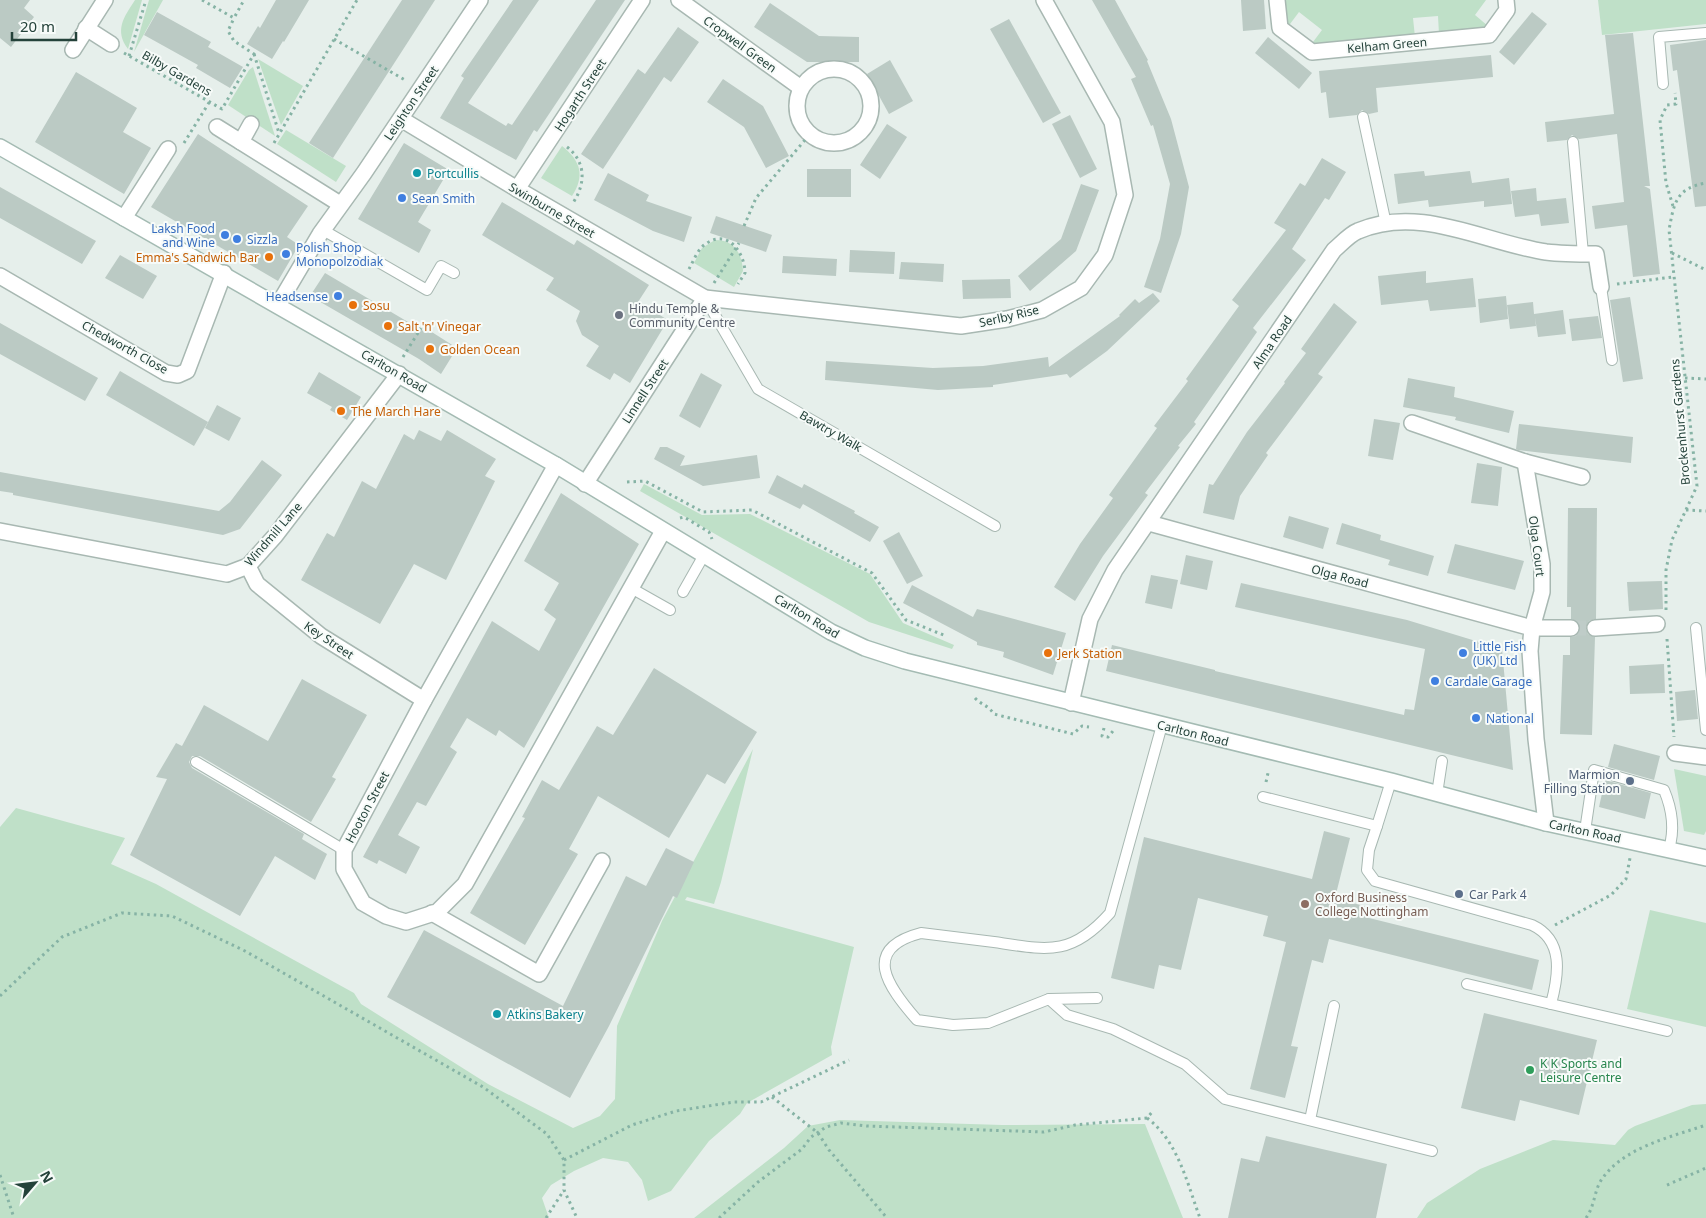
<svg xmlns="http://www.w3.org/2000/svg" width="1706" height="1218" font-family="'Noto Sans',sans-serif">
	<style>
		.green { fill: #bfe0c8 }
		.building { fill: #bbcac4 }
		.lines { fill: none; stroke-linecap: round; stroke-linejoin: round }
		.street-tunnel { stroke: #bfccc8; stroke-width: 15; stroke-dasharray: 15 8; stroke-linecap: butt }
		.lane-casing { stroke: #a8b8b2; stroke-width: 12 }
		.street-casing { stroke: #a8b8b2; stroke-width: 18 }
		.secondary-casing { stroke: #a4bbb3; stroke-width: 18 }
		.path { stroke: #86b3a5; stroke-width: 3; stroke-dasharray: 2.5 4; stroke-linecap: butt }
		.lane { stroke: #fff; stroke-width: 10 }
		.street { stroke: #fff; stroke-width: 15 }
		.secondary { stroke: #fff; stroke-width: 15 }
		.culture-dot { fill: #0f9aa8; stroke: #f7fbf9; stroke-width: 2 }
		.shop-dot { fill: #3f7fe0; stroke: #f7fbf9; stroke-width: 2 }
		.food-dot { fill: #e8710a; stroke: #f7fbf9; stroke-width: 2 }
		.worship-dot { fill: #6b7280; stroke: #f7fbf9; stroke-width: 2 }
		.service-dot { fill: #5c6f8a; stroke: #f7fbf9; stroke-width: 2 }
		.education-dot { fill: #8d6e63; stroke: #f7fbf9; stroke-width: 2 }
		.leisure-dot { fill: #2e9e5b; stroke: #f7fbf9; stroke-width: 2 }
		.labels { text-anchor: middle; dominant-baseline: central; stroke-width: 4; stroke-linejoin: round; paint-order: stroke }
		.street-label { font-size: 12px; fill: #24423a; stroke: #f7fbf9 }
		.culture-label { font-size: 12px; fill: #0d838f; stroke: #f7fbf9; text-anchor: start }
		.shop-label { font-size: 12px; fill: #366cbe; stroke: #f7fbf9; text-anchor: start }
		.food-label { font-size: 12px; fill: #c56008; stroke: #f7fbf9; text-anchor: start }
		.worship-label { font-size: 12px; fill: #5b616d; stroke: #f7fbf9; text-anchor: start }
		.service-label { font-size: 12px; fill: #4e5e75; stroke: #f7fbf9; text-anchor: end }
		.education-label { font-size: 12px; fill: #785e54; stroke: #f7fbf9; text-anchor: start }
		.leisure-label { font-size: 12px; fill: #27864d; stroke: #f7fbf9; text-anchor: start }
	</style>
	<rect width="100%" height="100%" fill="#e6efeb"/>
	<g class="green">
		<path d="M135 0H142L128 49C114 30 124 17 135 0Z"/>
		<path d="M149 0H163L134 52Z"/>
		<path d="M1281 0H1486L1475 15 1488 26 1485 31 1439 34 1438 16 1413 18 1415 37 1310 46 1322 30 1299 12 1287 28Z"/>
		<path d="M1598 0H1706V24L1602 35Z"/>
		<path d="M258 59 303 86 281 125Z"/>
		<path d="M253 67 275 136 228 105 249 70Z"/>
		<path d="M286 130 346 166 336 182 277 144Z"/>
		<path d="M562 146C581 161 585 176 572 196L541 178Z"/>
		<path d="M715 240C734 240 742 253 743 271L734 287 694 263 702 248Z"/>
		<path d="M644 484 702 515 750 514 870 574 903 623 954 645 952 649 869 622 640 491Z"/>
		<path d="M753 749 721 882 714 904 687 897 685 900 854 947 831 1047 832 1055 747 1103 740 1114 709 1141 671 1191 648 1201 642 1180 628 1162 603 1158 574 1171 551 1185 542 1198 549 1218H0V827L16 808 125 838 111 864 156 884 354 993 361 1004 488 1084 573 1128 600 1116 615 1099 617 1026 662 921Z"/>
		<path d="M1674 769 1706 776V831L1704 835 1684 831Z"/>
		<path d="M1650 910 1706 923V1027L1627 1009Z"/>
		<path d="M1706 1104V1218H1417L1427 1203 1480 1169 1553 1140 1615 1145 1628 1130 1635 1126 1692 1105Z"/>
		<path d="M840 1120 1002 1125 1145 1124 1183 1218H694L784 1148 808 1126Z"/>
	</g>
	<g class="building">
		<path d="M0 0H30L24 8 34 17 11 47 0 38Z"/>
		<path d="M276 0H309L284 42 283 41 272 59 247 44 258 26 260 28Z"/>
		<path d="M402 0H435L333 158 309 143Z"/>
		<path d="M513 0H539L468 103 506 126 508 123 512 125 596 0H625L537 132 534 130 516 160 440 118 464 78 461 76Z"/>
		<path d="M1092 0H1115L1148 60 1147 61 1171 119 1189 187 1181 234 1161 293 1144 287 1160 239 1170 184 1153 125 1151 126 1131 79 1136 77Z"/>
		<path d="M1241 0H1264L1266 29 1243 31Z"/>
		<path d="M770 3 819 36 859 37V62H807L754 27Z"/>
		<path d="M157 12 211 42 208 47 243 67 230 88 196 68 198 65 144 35Z"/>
		<path d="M1532 12 1547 24 1514 65 1499 52Z"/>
		<path d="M1009 19 1061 113 1043 123 990 29Z"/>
		<path d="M678 27 699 42 671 82 664 77 603 169 581 154 638 69 645 74Z"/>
		<path d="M1633 33 1650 186H1644L1650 189 1660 274 1633 277 1627 225 1595 229 1592 206 1624 202 1617 134 1579 139 1572 135 1567 140 1547 142 1545 122 1614 114 1605 35Z"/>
		<path d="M1268 37 1312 73 1299 89 1255 53Z"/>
		<path d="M1706 40V206L1695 207 1677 70 1673 71 1670 45Z"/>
		<path d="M1491 55 1493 77 1376 88 1378 112 1369 114 1362 110 1357 115 1329 118 1326 92 1321 93 1319 71Z"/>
		<path d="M890 60 913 101 889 114 867 74Z"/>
		<path d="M76 72 137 108 123 132 151 148 124 194 35 142Z"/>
		<path d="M723 79 763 106 789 156 766 168 744 127 707 102Z"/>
		<path d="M1070 115 1097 169 1080 178 1052 124Z"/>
		<path d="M887 124 907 137 880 179 860 165Z"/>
		<path d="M198 134 308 206 287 237 299 245 278 281 151 207Z"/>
		<path d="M404 143 449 170 418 222 431 230 419 253 358 219Z"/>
		<path d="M1322 158 1346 172 1329 200 1325 198 1292 249 1306 260 1253 328 1257 332 1194 422 1196 424 1178 446 1180 447 1145 493 1148 495 1103 556 1075 601 1054 587 1080 544 1113 498 1109 495 1157 428 1154 426 1188 381 1186 379 1239 306 1232 300 1286 230 1274 223 1300 183 1305 186Z"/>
		<rect x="807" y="169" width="44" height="28"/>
		<path d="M1424 171 1425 176 1470 171 1472 183 1509 178 1512 204 1484 207V201L1429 207 1428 200 1398 204 1394 174Z"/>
		<path d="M608 173 649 195 646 201 692 217 684 242 653 231 594 200Z"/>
		<path d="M1081 184 1099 190 1076 251 1030 291 1018 276 1061 239Z"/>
		<path d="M0 187 96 241 82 264 0 218Z"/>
		<path d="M1536 188 1537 201 1566 198 1569 223 1541 226 1538 209 1539 214 1515 217 1511 191Z"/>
		<path d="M502 202 574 245 577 240 649 285 638 302 668 320 630 383 614 373 610 380 586 366 599 346 582 335 576 321 580 311 546 290 554 278 482 235Z"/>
		<path d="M716 216 772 235 766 252 710 233Z"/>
		<path d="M850 250 895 252 894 274 849 272Z"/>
		<path d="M120 255 157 276 143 299 105 278Z"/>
		<path d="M783 256 837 259 836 276 782 273Z"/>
		<path d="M901 262 944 264 943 282 899 279Z"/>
		<path d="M1426 271V283L1473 278 1476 307 1430 311 1428 300 1381 305 1378 276Z"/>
		<path d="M325 273 425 332 427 329 457 348 441 374 419 359 310 296Z"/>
		<path d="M1010 279 1011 298 963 299 962 280Z"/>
		<path d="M1153 293 1160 301 1107 351 1070 378 1067 374 993 385V387L938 390 825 380 826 361 933 368 983 366 1048 357 1049 367 1120 316 1119 315 1135 299 1139 303Z"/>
		<path d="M1506 296 1508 319 1480 323 1478 299Z"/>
		<path d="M1630 297 1643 379 1623 382 1610 300Z"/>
		<path d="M1533 302 1534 314 1563 310 1566 334 1538 337 1535 317 1536 326 1510 329 1507 305Z"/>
		<path d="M1334 303 1357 322 1318 374 1323 377 1266 453 1268 455 1240 496 1234 520 1203 513 1209 484 1213 485 1247 432 1285 383 1284 382 1306 353 1301 349Z"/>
		<path d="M1598 316 1602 338 1572 341 1569 319Z"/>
		<path d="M0 323 98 378 85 401 0 354Z"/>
		<path d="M120 371 208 422 194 446 106 395Z"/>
		<path d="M319 372 361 397 347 420 330 410 332 407 307 393Z"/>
		<path d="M701 373 722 385 700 428 679 416Z"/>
		<path d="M1408 378 1455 387 1454 397 1514 411 1509 433 1455 420 1456 417 1403 407Z"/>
		<path d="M217 405 241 418 229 441 205 428Z"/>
		<path d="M1374 419 1400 423 1393 460 1368 456Z"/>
		<path d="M1519 424 1633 437 1631 463 1518 450 1516 449Z"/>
		<path d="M419 430 441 441 447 430 496 459 485 476 495 481 446 580 414 564 380 624 301 580 327 533 334 537 362 481 376 489 404 434 414 440Z"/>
		<path d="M660 447H667L685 456 680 466 757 455 760 478 703 486 654 459Z"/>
		<path d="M262 460 282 475 240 529 223 535 13 495V493L0 491V472L219 511 230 502Z"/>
		<path d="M1477 463 1502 467 1498 506 1471 503Z"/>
		<path d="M777 475 802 488 804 484 855 511 854 513 879 527 870 542 803 504 800 509 768 493Z"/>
		<path d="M561 493 639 544 524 748 499 730 496 736 467 718 450 747 457 752 426 806 417 802 398 835 420 847 406 874 379 860 377 864 363 857 492 621 539 651 556 619 544 610 559 583 524 561Z"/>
		<path d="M1568 508H1597L1596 619 1589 621 1586 628 1588 634 1595 637 1592 735 1560 734 1563 655H1570V637L1576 636 1580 628 1579 623 1571 619V607H1567Z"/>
		<path d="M1289 516 1329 528 1323 549 1283 537Z"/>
		<path d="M1342 523 1381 535 1380 540 1434 556 1428 576 1388 565 1390 560 1336 544Z"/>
		<path d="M899 532 923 576 907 584 883 541Z"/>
		<path d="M1455 544 1524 561 1515 590 1447 573Z"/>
		<path d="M1186 555 1213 561 1207 590 1180 584Z"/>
		<path d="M1151 575 1178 580 1172 609 1145 603Z"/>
		<path d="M1662 581 1663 609 1629 611 1627 582Z"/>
		<path d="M1241 583 1407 620 1502 649 1513 770 1106 671 1112 645 1215 670V671L1404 715 1405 709 1414 710 1425 649 1235 607Z"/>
		<path d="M912 585 973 617 977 609 1066 633 1053 675 1003 657 1004 652 977 645V642L903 603Z"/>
		<path d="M1664 664 1665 693 1630 694 1629 666Z"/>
		<path d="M654 668 757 732 725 784 707 774 669 838 598 796 569 849 578 854 525 945 470 913 525 818 522 817 542 780 559 790 597 726 613 735Z"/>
		<path d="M302 679 367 715 332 777 336 779 311 822 200 756H192L189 762 192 768 304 834 302 839 327 854 315 880 275 856 240 916 130 855 167 779 156 777 176 743 182 746 204 705 268 741Z"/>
		<path d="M1695 690 1698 719 1677 721 1675 692Z"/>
		<path d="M1614 744 1660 756 1654 780 1608 767Z"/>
		<path d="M1605 780 1651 793 1645 819 1599 807Z"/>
		<path d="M1324 831 1350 838 1335 898 1371 908 1369 918 1539 960 1532 990 1329 939 1323 963 1312 960 1291 1046 1298 1047 1285 1098 1250 1089 1286 942 1263 936 1268 916 1198 898 1181 970 1159 965 1154 989 1111 978 1144 837 1312 879Z"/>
		<path d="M666 848 694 862 677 898 673 896 609 1026 570 1098 387 997 424 930 563 1006 626 876 646 886Z"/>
		<path d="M1484 1013 1597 1040 1579 1115 1520 1100 1515 1121 1461 1108Z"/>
		<path d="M1266 1136 1387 1164 1376 1218H1228L1241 1158 1259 1162Z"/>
	</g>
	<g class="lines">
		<path class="street-tunnel" d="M1571 628H1595"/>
		<g class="lane-casing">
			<g id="lane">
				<path d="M1663 84 1659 37 1706 33"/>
				<path d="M1363 117 1386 224"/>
				<path d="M1573 142 1583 254"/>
				<path d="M323 230 427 290 441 266 454 273"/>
				<path d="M1601 287 1612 360"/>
				<path d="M705 298 758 389 995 526"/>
				<path d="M631 588 670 610"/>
				<path d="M683 592 704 555"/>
				<path d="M1696 628 1706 730"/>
				<path d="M1162 725 1110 913C1071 957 1047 950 994 942 970 939 946 936 921 933 860 949 888 987 917 1020L953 1025 988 1023 1049 999 1067 1015 1113 1029 1185 1064 1225 1099 1432 1151"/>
				<path d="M196 762 344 850"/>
				<path d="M1437 794 1442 761"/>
				<path d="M1263 797 1377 826 1369 850 1367 870 1375 881 1532 925C1564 940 1559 974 1551 1004L1467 984"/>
				<path d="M1377 826 1391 781"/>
				<path d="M1585 831 1594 770 1664 790C1672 809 1675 829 1669 849"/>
				<path d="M1049 999 1097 998"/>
				<path d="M1551 1004 1667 1031"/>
				<path d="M1310 1120 1334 1006"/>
			</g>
		</g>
		<g class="street-casing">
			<g id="street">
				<path d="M679 0 801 88"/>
				<path d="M1277 0 1280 28 1312 52 1489 35 1507 10 1506 0"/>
				<path d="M86 28 111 44"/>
				<path d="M73 50 105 0"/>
				<circle cx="834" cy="106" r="37"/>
				<path d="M401 119 517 189 705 298 961 326 1007 319 1042 310 1081 288 1105 255 1125 195 1112 122 1044 0"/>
				<path d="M217 127 340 204"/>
				<path d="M241 142 251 124"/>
				<path d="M517 189 642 0"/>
				<path d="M124 218 168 149"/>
				<path d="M0 276 166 373 178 375 187 371 224 273"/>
				<path d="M278 305 320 234 364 173 480 0"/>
				<path d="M1412 423 1525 462 1582 477"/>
				<path d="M1525 462 1542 564V592L1532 628H1571"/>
				<path d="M556 465 424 700 344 850V869L363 903 386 916 406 922 437 912 465 884 663 531"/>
				<path d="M585 484 705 298"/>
				<path d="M1149 523 1532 628 1530 651 1536 739 1546 823"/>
				<path d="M0 531 205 570 227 574 248 566 275 536 399 374"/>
				<path d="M248 566 257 584 321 636 424 700"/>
				<path d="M1595 628 1657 624"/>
				<path d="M1071 703 1090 619 1115 570 1334 250C1341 244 1350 234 1358 231 1420 204 1485 243 1546 252 1562 254 1579 254 1596 254L1601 287"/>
				<path d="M1675 753 1706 757"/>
				<path d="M432 913 539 974 602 861"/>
			</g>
		</g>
		<g class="secondary-casing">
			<path id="secondary" d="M0 147 556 465 831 632 865 648 905 661 1391 781 1546 823 1706 858"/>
		</g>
		<g class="path">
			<path d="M202 0 234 18 244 0"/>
			<path d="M334 39 405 80"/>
			<path d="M124 53 222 109 254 54 234 41 228 31 234 18"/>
			<path d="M254 54 279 133"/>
			<path d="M129 56 146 0"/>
			<path d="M184 143 210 101"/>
			<path d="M274 143 357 0"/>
			<path d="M567 147C586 162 586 183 573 203"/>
			<path d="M1673 206 1666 183 1660 120 1667 105 1676 104 1675 93"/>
			<path d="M744 226 756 198 810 134"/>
			<path d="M1672 253 1706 270"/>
			<path d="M689 269C694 260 698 248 707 243 728 229 745 253 745 273L738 284"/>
			<path d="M714 283 739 243"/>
			<path d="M1617 284 1673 277"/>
			<path d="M403 357 421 328"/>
			<path d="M1685 378 1706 379"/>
			<path d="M627 482 645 481 703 512 752 510 872 573 906 620 946 636"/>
			<path d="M1686 510 1706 511"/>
			<path d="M680 518 684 517 709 532 712 539"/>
			<path d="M1666 610V570L1672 540 1697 486 1669 230C1674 203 1676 188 1706 183"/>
			<path d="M1667 639 1674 737"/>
			<path d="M975 698C981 705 987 704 994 714L1073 734 1082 726 1089 727"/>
			<path d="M1104 728 1102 736 1108 737 1113 731"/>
			<path d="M1266 782 1268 773"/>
			<path d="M1555 925 1611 895 1626 879 1630 858"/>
			<path d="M0 996 62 937 122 913 172 916 245 951 483 1087 547 1134 564 1160V1190L577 1218"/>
			<path d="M772 1097 818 1133 829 1150 887 1218"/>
			<path d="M1147 1118C1178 1141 1187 1183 1200 1218"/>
			<path d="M564 1160 632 1125 676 1111 734 1102H761L849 1060"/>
			<path d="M0 1175 14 1218"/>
			<path d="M1667 1185 1706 1168"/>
			<path d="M546 1218 564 1190"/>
			<path d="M719 1218 758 1182 802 1149 811 1137 826 1127 841 1123 867 1126 1044 1132 1075 1125 1147 1118 1153 1111"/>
			<path d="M1586 1218C1595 1206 1594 1190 1602 1179 1624 1147 1671 1137 1706 1125"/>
		</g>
		<use href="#lane" class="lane"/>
		<use href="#street" class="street"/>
		<use href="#secondary" class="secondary"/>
	</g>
	<g class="culture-dot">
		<circle cx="417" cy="173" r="5"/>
		<circle cx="497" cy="1014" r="5"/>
	</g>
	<g class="shop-dot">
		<circle cx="402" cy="198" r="5"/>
		<circle cx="225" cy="235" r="5"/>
		<circle cx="237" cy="239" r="5"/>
		<circle cx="286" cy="254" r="5"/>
		<circle cx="338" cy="296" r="5"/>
		<circle cx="1463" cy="653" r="5"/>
		<circle cx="1435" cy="681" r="5"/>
		<circle cx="1476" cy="718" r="5"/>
	</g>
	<g class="food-dot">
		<circle cx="269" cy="257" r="5"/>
		<circle cx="353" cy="305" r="5"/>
		<circle cx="388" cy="326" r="5"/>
		<circle cx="430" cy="349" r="5"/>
		<circle cx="341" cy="411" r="5"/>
		<circle cx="1048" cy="653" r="5"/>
	</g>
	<circle class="worship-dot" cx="619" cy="315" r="5"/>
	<g class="service-dot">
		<circle cx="1630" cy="781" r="5"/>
		<circle cx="1459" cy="894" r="5"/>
	</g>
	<circle class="education-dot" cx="1305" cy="904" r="5"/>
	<circle class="leisure-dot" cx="1530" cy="1070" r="5"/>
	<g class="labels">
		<g class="street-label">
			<text transform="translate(740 44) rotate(36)">Cropwell Green</text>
			<text transform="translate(1387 45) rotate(-5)">Kelham Green</text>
			<text transform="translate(177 73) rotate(30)">Bilby Gardens</text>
			<text transform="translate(580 95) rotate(-57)">Hogarth Street</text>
			<text transform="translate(411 103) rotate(-56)">Leighton Street</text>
			<text transform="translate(552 210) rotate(30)">Swinburne Street</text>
			<text transform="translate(1009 316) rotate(-13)">Serlby Rise</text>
			<text transform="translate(1272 342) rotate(-56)">Alma Road</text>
			<text transform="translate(125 347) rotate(29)">Chedworth Close</text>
			<text transform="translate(394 371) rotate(30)">Carlton Road</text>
			<text transform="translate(645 391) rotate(-57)">Linnell Street</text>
			<text transform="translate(1680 422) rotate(-95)">Brockenhurst Gardens</text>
			<text transform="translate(831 431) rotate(30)">Bawtry Walk</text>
			<text transform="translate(273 534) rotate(-49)">Windmill Lane</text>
			<text transform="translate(1537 546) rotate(83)">Olga Court</text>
			<text transform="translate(1340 576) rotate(15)">Olga Road</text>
			<text transform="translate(807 616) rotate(31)">Carlton Road</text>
			<text transform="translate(329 640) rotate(34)">Key Street</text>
			<text transform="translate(1193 733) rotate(14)">Carlton Road</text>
			<text transform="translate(367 807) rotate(-62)">Hooton Street</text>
			<text transform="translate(1585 831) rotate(12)">Carlton Road</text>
		</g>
		<g class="culture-label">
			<text x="427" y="173">Portcullis</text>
			<text x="507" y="1014">Atkins Bakery</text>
		</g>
		<g class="shop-label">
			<text x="412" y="198">Sean Smith</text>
			<text x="215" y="228" text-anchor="end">Laksh Food<tspan x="215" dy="14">and Wine</tspan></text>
			<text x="247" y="239">Sizzla</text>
			<text x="296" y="247">Polish Shop<tspan x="296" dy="14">Monopolzodiak</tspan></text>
			<text x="328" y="296" text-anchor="end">Headsense</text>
			<text x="1473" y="646">Little Fish<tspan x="1473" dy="14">(UK) Ltd</tspan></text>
			<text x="1445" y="681">Cardale Garage</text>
			<text x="1486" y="718">National</text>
		</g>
		<g class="food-label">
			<text x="259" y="257" text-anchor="end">Emma's Sandwich Bar</text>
			<text x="363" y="305">Sosu</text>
			<text x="398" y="326">Salt 'n' Vinegar</text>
			<text x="440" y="349">Golden Ocean</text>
			<text x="351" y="411">The March Hare</text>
			<text x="1058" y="653">Jerk Station</text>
		</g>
		<g class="worship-label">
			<text x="629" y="308">Hindu Temple &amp;<tspan x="629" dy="14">Community Centre</tspan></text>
		</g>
		<g class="service-label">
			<text x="1620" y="774">Marmion<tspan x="1620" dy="14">Filling Station</tspan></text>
			<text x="1469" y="894" text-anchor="start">Car Park 4</text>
		</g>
		<g class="education-label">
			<text x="1315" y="897">Oxford Business<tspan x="1315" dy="14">College Nottingham</tspan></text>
		</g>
		<g class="leisure-label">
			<text x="1540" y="1063">K K Sports and<tspan x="1540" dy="14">Leisure Centre</tspan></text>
		</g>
	</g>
	<g transform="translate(35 1183) rotate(62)" stroke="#f7fbf9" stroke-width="4" paint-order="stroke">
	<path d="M0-4L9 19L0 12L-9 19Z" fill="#24423a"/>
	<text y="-8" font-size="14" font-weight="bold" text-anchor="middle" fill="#24423a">N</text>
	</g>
	<path d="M12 32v8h64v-8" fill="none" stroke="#24423a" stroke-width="2.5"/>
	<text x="20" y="32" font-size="15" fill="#24423a" stroke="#f7fbf9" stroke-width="4" paint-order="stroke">20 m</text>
</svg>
